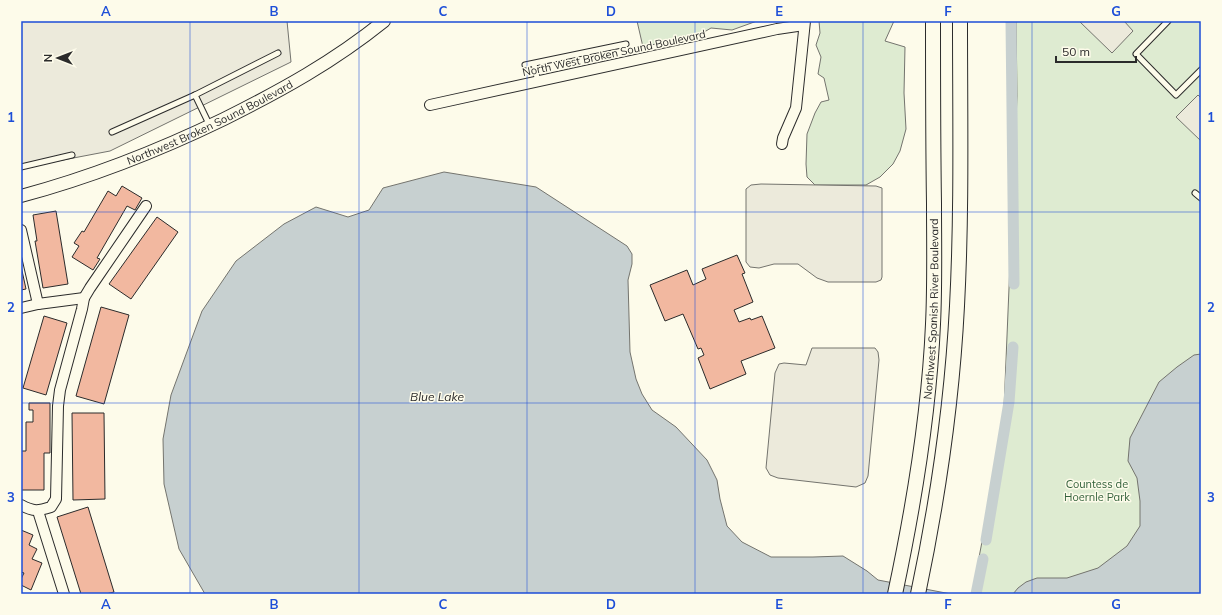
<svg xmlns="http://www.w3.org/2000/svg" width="1222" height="615" font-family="Mulish,sans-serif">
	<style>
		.green { fill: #deebd1; stroke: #74746e }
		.parking { fill: #eceadb; stroke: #74746e }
		.water { fill: #c7d0d0; stroke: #74746e }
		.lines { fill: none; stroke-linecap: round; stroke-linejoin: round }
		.canal { stroke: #c7d0d0; stroke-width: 11 }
		.building { fill: #f2b8a0; stroke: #2b2b2b }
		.service-casing { stroke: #2b2b2b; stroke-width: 7 }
		.minor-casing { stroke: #2b2b2b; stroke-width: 12 }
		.tertiary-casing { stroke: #2b2b2b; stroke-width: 14 }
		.secondary-casing { stroke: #2b2b2b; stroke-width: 16 }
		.service { stroke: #fdfbea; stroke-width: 5 }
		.minor { stroke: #fdfbea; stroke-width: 10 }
		.tertiary { stroke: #fdfbea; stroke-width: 12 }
		.secondary { stroke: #fdfbea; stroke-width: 14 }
		.grid { fill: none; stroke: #1d4ed8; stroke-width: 1; stroke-opacity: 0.55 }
		.labels { text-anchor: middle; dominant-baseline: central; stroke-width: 3; stroke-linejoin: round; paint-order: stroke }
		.street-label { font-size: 11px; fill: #2b2b2b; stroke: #fdfbea }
		.park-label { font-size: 11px; fill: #34623c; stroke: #fdfbea }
		.water-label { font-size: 12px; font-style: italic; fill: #2b2b2b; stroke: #fdfbea }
		.neatline { fill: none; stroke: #1d4ed8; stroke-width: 1.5 }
		.grid-label { font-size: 13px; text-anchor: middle; font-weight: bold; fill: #1d4ed8 }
	</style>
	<rect width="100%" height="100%" fill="#fdfbea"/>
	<g class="green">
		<path d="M637 21H757L732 30 711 28 694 38 668 41 643 47Z"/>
		<path d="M819 21H894L885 41 905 47 904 93 906 129 900 151 893 164 880 177 866 185H815L807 177 806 164 807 134 815 113 821 102 829 100 824 78 818 74 821 57 816 45 820 33Z"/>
		<path d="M1016 21H1201V594H972L1003 432 1017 96Z"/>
	</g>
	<g class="parking">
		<path d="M21 21H287L291 62 110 151 21 168Z"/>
		<path d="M1079 21H1124L1133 31 1112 53Z"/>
		<path d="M1198 95 1201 98V141L1176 117Z"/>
		<path d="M761 184 876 186 882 188V277L881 280 876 282H828L817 278 798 264H774L759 268 750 267 746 262V189L751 185Z"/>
		<path d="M812 348H875L878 352 879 360 868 476 865 483 856 487 778 478 770 475 766 468 775 373 779 364 784 363 806 365Z"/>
	</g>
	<g class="water">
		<path d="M444 172 536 187 627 246 632 254V264L628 280 630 352 636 379 642 394 652 410 676 427 707 460 717 480 720 499 727 526 742 542 771 557H813L843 556 867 571 878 580 951 594H205L179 549 164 484 163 439 171 395 202 311 236 261 284 224 316 207 348 217 369 210 383 188Z"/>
		<path d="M1201 354V594H1013L1018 588 1026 582 1037 578H1067L1098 568 1127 546 1140 526V501L1137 478 1128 461 1130 438 1159 382 1177 367 1194 355Z"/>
	</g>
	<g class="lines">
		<g class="canal">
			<path d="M1011 21 1014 284"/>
			<path d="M986 540 1009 402 1013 347"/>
			<path d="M976 594 983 559"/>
		</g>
	</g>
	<g class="building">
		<path d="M122 186 142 198 135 210 127 206 97 258 100 259 93 270 72 257 79 246 74 243 82 231 84 232 108 191 116 196Z"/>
		<path d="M56 211 68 284 43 288 35 241H37L33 215Z"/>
		<path d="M157 217 178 232 131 299 109 284Z"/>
		<path d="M737 255 745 273 742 274 753 302 734 310 739 322 750 318 751 320 762 316 775 348 741 361 746 374 710 389 698 358 704 355 701 348 698 349 683 314 665 321 650 285 687 270 693 285 706 279 702 269Z"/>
		<path d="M21 266 26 289 21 290Z"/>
		<path d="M101 307 129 315 104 404 76 396Z"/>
		<path d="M44 316 67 323 46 395 23 388Z"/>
		<path d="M29 403H50V453H44V490H21V451H26V422H33V410H29Z"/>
		<path d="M72 413H104L105 499 73 500Z"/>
		<path d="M88 507 114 592 106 594H81L57 517Z"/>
		<path d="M21 530 33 535 29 545 37 549 32 559 42 563 31 590 21 585V579L24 573 21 572Z"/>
	</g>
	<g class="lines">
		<g class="service-casing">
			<g id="service">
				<path d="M1168 21 1136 54 1176 95 1201 70"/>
				<path d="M534 64 538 82"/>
				<path d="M525 65 626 44"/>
				<path d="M195 95 210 126"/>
				<path d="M112 132 195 95 278 53"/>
				<path d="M21 167 72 155"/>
				<path d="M1195 193 1201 198"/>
			</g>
		</g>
		<g class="minor-casing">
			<g id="minor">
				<path d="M430 105 777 29 804 25"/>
				<path d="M782 144 783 138 796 108 805 21"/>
				<path d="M21 230 38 304"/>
				<path d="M21 308 38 304 84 298"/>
				<path d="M21 505C34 512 38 511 51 507L56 499 58 406 60 390 82 309 84 298 90 288 146 206"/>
				<path d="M38 511 64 594"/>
			</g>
		</g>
		<g class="tertiary-casing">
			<g id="tertiary">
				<path id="s1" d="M21 196C92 177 158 151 224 119 282 90 333 62 384 21"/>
			</g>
		</g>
		<g class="secondary-casing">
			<g id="secondary">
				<path id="s2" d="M895 594C914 505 929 415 933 324 935 284 934 243 934 203 933 142 933 82 933 21"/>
				<path d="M918 594C938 499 952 403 957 306 962 211 960 116 960 21"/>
			</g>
		</g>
		<use href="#service" class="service"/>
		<use href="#minor" class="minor"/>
		<use href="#tertiary" class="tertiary"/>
		<use href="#secondary" class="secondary"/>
	</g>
	<path class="grid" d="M190 21V594M359 21V594M527 21V594M695 21V594M863 21V594M1032 21V594M21 212H1201M21 403H1201"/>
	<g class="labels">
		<g class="street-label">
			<text transform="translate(614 53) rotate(-12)">North West Broken Sound Boulevard</text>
			<text stroke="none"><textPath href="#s1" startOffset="203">Northwest Broken Sound Boulevard</textPath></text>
			<text stroke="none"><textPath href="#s2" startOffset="288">Northwest Spanish River Boulevard</textPath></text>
		</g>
		<g class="park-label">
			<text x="1097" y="484">Countess de<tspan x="1097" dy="13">Hoernle Park</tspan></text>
		</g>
		<g class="water-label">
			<text x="437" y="396">Blue Lake</text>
		</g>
	</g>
	<rect width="1222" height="615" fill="none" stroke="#fdfbea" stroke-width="44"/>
	<g transform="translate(58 58) rotate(270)" stroke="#fdfbea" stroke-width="3" paint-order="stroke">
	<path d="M0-3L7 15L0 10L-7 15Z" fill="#2b2b2b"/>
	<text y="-6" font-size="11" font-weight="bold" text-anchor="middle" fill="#2b2b2b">N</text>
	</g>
	<path d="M1056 56v6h80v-6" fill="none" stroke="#2b2b2b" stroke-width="2"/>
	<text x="1062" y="56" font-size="12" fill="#2b2b2b" stroke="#fdfbea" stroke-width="3" paint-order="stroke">50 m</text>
	<rect x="22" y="22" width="1178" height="571" class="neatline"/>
	<g class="grid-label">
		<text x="106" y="16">A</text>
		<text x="274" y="16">B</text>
		<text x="443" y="16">C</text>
		<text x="611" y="16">D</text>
		<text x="779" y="16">E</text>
		<text x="948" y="16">F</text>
		<text x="1116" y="16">G</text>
		<text x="11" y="122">1</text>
		<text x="1211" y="122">1</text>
		<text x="11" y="312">2</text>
		<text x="1211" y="312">2</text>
		<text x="11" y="502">3</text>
		<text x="1211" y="502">3</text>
		<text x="106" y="609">A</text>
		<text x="274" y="609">B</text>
		<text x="443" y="609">C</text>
		<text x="611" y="609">D</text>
		<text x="779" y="609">E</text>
		<text x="948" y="609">F</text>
		<text x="1116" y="609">G</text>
	</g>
</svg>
